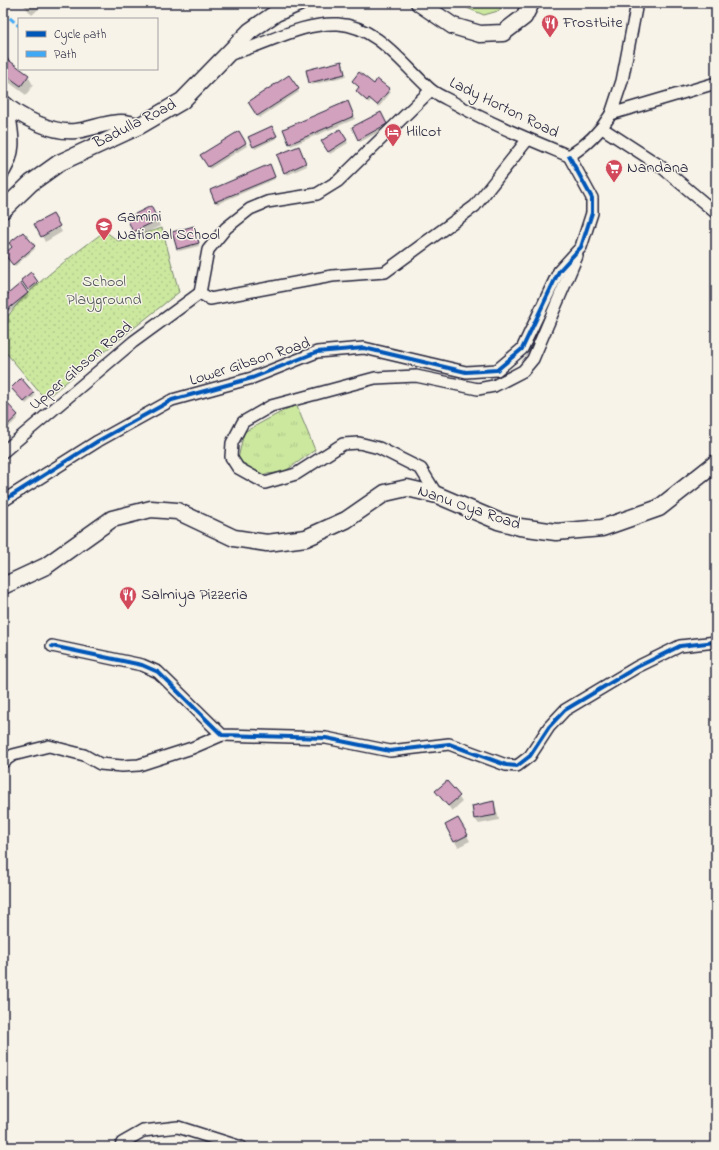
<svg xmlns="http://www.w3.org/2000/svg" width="719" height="1150" font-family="'Indie Flower',sans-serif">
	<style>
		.grass { fill: url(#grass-tufts); stroke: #77856d }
		.park { fill: url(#park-dots); stroke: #77856d }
		.garden { fill: #cce89f; stroke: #77856d }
		.shadow { fill: #0003 }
		.building { fill: #d2a1be; stroke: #22223b }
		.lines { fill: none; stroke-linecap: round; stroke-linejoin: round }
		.minor-casing { stroke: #22223b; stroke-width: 14 }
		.major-casing { stroke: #22223b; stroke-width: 17 }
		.highway-casing { stroke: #22223b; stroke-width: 19 }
		.minor { stroke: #f7f3e8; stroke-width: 11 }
		.major { stroke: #f7f3e8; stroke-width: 14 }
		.highway { stroke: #f7f3e8; stroke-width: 16 }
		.quiet { stroke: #3fa9f5; stroke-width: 3; stroke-dasharray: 6 3; stroke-linecap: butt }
		.cycleway-casing { stroke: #f7f3e8; stroke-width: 6 }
		.cycleway { stroke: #0057b8; stroke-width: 4 }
		.labels { text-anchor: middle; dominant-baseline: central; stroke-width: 3; stroke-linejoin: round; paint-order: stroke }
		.poi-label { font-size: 16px; fill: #22223b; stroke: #f7f3e8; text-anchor: start }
		.street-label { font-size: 16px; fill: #22223b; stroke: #f7f3e8 }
		.park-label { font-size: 16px; fill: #4c5454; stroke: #f7f3e8 }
	</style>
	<defs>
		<pattern id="grass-tufts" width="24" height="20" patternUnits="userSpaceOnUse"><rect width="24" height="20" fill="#cce89f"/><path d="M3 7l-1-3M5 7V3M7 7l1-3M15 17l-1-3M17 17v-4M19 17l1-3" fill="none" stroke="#afc78a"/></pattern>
		<pattern id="park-dots" width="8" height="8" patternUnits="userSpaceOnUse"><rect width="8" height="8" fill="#cce89f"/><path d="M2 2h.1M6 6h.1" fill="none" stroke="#afc78a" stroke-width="1.8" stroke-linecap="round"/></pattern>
	</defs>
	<rect width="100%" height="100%" fill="#f7f3e8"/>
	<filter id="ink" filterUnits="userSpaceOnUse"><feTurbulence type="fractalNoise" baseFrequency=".025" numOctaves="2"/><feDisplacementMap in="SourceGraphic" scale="8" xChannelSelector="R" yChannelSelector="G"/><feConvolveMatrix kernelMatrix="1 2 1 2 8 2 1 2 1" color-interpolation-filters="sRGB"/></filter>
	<g filter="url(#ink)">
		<path class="grass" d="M296 404 315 450 284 472 259 475 238 459 244 432Z"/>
		<path class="park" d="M162 228 179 292 45 399 3 349C3 342 1 331 4 324 14 297 80 250 105 231L118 241Z"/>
		<path class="garden" d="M461 3H507L498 11 484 15 467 8Z"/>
		<g class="shadow">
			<path d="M22 3H45L32 15Z"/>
			<path d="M3 57 28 76 33 85 26 95 3 78Z"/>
			<path d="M343 65 346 76 312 85 310 82Z"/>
			<path d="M289 76 299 92 259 118 249 102Z"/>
			<path d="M353 81 374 85 389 90 391 92 379 107 371 100 369 103 358 94 357 92 360 88Z"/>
			<path d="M349 105 355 119 291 146 290 143Z"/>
			<path d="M380 113 388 127 360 142 353 127Z"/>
			<path d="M272 127 277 138 255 149 254 146Z"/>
			<path d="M340 130 348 143 330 154 322 141Z"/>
			<path d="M239 132 247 146 210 169 202 156Z"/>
			<path d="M300 149 307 166 287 175 285 172Z"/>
			<path d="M271 168 275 179 217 204 216 201Z"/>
			<path d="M154 213 160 226 137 237 134 231Z"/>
			<path d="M52 215 62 232 45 242 36 224Z"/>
			<path d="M195 230 199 246 179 251 173 233Z"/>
			<path d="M34 247 35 249 15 266 7 257Z"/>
			<path d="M3 263 7 269 3 273Z"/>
			<path d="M31 274 39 285 30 292 23 283Z"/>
			<path d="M27 293 29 296 9 312 3 304V299Z"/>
			<path d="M3 309 11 321 3 327Z"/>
			<path d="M3 373 7 378 3 382Z"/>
			<path d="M14 390 33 393 35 396 26 404Z"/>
			<path d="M3 409 17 415 18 418 3 433Z"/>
			<path d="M447 782 462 802 452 811 436 791Z"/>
			<path d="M493 802 496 808 499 820 479 824 475 819Z"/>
			<path d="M458 819 470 841 458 847 446 826Z"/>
		</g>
		<g class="building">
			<path d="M3 56 29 75 21 86 3 73Z"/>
			<path d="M342 61 345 74 309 83 306 70Z"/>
			<path d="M359 72 374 84 377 79 390 89 377 105 369 98 367 101 356 91 359 87 352 81Z"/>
			<path d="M289 75 299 89 257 116 248 102Z"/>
			<path d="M348 101 354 116 289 144 283 129Z"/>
			<path d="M381 112 387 124 358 140 352 127Z"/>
			<path d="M272 126 277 136 253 147 248 137Z"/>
			<path d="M340 129 347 140 328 152 321 141Z"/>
			<path d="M239 131 246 143 208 167 200 155Z"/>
			<path d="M299 146 306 163 284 173 277 155Z"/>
			<path d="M270 164 275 177 215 202 210 190Z"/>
			<path d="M151 206 158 220 133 232 127 218Z"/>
			<path d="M53 214 60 226 41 237 34 224Z"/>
			<path d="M194 226 199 243 177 249 172 232Z"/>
			<path d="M23 232 35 246 13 265 4 254 12 247 9 243Z"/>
			<path d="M31 272 38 282 28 290 21 280Z"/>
			<path d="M21 283 28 293 7 310 3 305V298Z"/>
			<path d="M3 308 8 315 3 319Z"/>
			<path d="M21 378 34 393 24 402 11 388Z"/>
			<path d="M7 403 18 415 3 429V407Z"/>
			<path d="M447 781 460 796 448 806 435 791Z"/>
			<path d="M494 801 496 815 474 819 472 806Z"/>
			<path d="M458 818 468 835 454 842 445 825Z"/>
		</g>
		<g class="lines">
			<g class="minor-casing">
				<g id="minor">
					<path d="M227 55C264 46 300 22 338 24 377 26 403 65 430 89 437 95 448 99 456 104 493 125 531 140 569 156 587 145 600 132 611 114L716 83"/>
					<path d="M611 114 622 81 637 3"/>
					<path d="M602 128 659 165 716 213"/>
					<path d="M200 293 210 299 332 276 385 272 475 206 528 139"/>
					<path d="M200 293 208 250 226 228 250 209 267 202 317 194 338 181 431 90"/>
					<path d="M3 452 133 342 200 293"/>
					<path d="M437 495 421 469 379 448 359 443 343 444 296 474 265 483 238 468 231 457 232 443 243 422 271 406 375 378 416 376 478 389 494 386 523 371 533 359 577 256"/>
					<path d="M3 501 98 441 172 400 252 378 317 352 364 348 466 372 497 370 522 349 559 271 581 247 592 213V198L569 156"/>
					<path d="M52 646 142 665 158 672 222 735 326 738 390 751 449 744 506 765 517 766 530 756 549 727 565 710 637 667 680 646 716 642"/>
					<path d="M3 762 13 755 49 746 84 755 100 764 122 766 139 765 192 748 222 735"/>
					<path d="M121 1147 122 1143 143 1131 178 1127 241 1147"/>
				</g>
			</g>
			<g class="major-casing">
				<g id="major">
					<path d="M3 102C20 117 53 134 76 131 98 128 118 116 139 126"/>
					<path d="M3 171C17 147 10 132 7 106"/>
				</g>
			</g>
			<g class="highway-casing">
				<g id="highway">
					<path d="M419 3 453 26 480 34 503 33 524 17 531 3"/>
					<path d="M3 210 31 183 59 163 139 126 182 101 250 31 276 13 299 3"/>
					<path d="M3 586 46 566 112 519 151 509 177 511 234 538 267 543 306 538 346 520 385 493 407 488 437 495 498 521 520 527 556 532 602 528 659 508 716 463"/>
				</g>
			</g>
			<use href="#minor" class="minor"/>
			<use href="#major" class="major"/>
			<use href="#highway" class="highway"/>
			<path class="quiet" d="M3 12 19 26"/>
			<g class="cycleway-casing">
				<g id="cycleway">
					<path d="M3 501 98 441 172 400 252 378 317 352 364 348 466 372 497 370 522 349 559 271 581 247 592 213V198L569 156"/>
					<path d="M52 646 142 665 158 672 222 735 326 738 390 751 449 744 506 765 517 766 530 756 549 727 565 710 637 667 680 646 716 642"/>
				</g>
			</g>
			<use href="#cycleway" class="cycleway"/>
		</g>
	</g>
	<defs>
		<g id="restaurant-pin" transform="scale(0.9)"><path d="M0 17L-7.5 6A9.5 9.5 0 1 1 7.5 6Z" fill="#d1495b" stroke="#f7f3e8"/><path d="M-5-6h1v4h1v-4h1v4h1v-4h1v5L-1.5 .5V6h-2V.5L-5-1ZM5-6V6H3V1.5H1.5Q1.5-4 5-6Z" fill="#fff"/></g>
		<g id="hotel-pin" transform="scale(0.9)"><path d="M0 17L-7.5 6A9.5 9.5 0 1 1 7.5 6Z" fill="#d1495b" stroke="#f7f3e8"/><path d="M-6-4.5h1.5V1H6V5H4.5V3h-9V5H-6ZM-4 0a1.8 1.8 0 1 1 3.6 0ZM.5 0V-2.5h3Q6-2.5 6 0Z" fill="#fff"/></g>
		<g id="supermarket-pin" transform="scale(0.9)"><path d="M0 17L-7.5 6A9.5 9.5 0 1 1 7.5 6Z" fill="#d1495b" stroke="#f7f3e8"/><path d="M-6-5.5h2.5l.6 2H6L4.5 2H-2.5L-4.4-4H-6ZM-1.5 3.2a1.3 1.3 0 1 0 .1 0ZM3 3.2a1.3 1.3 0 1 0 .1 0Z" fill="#fff"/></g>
		<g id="school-pin" transform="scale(0.9)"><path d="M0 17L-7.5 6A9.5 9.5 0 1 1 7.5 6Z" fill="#d1495b" stroke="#f7f3e8"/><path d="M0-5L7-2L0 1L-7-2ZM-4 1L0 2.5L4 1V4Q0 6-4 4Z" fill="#fff"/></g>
	</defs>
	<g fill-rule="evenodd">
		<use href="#restaurant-pin" x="550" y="23"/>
		<use href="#hotel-pin" x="393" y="132"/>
		<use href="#supermarket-pin" x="614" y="168"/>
		<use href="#school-pin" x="104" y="226"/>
		<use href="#restaurant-pin" x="128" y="595"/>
	</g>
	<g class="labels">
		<g class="poi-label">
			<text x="563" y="23">Frostbite</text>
			<text x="406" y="132">Hilcot</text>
			<text x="627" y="168">Nandana</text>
			<text x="117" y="217">Gamini<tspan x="117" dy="18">National School</tspan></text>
			<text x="141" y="595">Salmiya Pizzeria</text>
		</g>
		<g class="street-label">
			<text transform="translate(504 108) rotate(26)">Lady Horton Road</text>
			<text transform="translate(135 124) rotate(-27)">Badulla Road</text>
			<text transform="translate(250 362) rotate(-18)">Lower Gibson Road</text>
			<text transform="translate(81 366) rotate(-40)">Upper Gibson Road</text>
			<text transform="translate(469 508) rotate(19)">Nanu Oya Road</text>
		</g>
		<g class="park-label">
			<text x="104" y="282">School<tspan x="104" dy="18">Playground</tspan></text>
		</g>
	</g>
	<rect width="719" height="1150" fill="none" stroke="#f7f3e8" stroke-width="16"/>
	<rect x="8" y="8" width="703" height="1134" fill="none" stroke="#22223b" stroke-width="1.5" filter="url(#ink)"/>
	<rect x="18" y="18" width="140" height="52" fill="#f7f3e8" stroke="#a29fa3"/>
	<rect x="26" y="31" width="20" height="6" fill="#0057b8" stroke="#a29fa3"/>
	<text x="54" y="38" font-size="12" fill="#22223b">Cycle path</text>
	<rect x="26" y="51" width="20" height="6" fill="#3fa9f5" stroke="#a29fa3"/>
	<text x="54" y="58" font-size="12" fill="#22223b">Path</text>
</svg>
